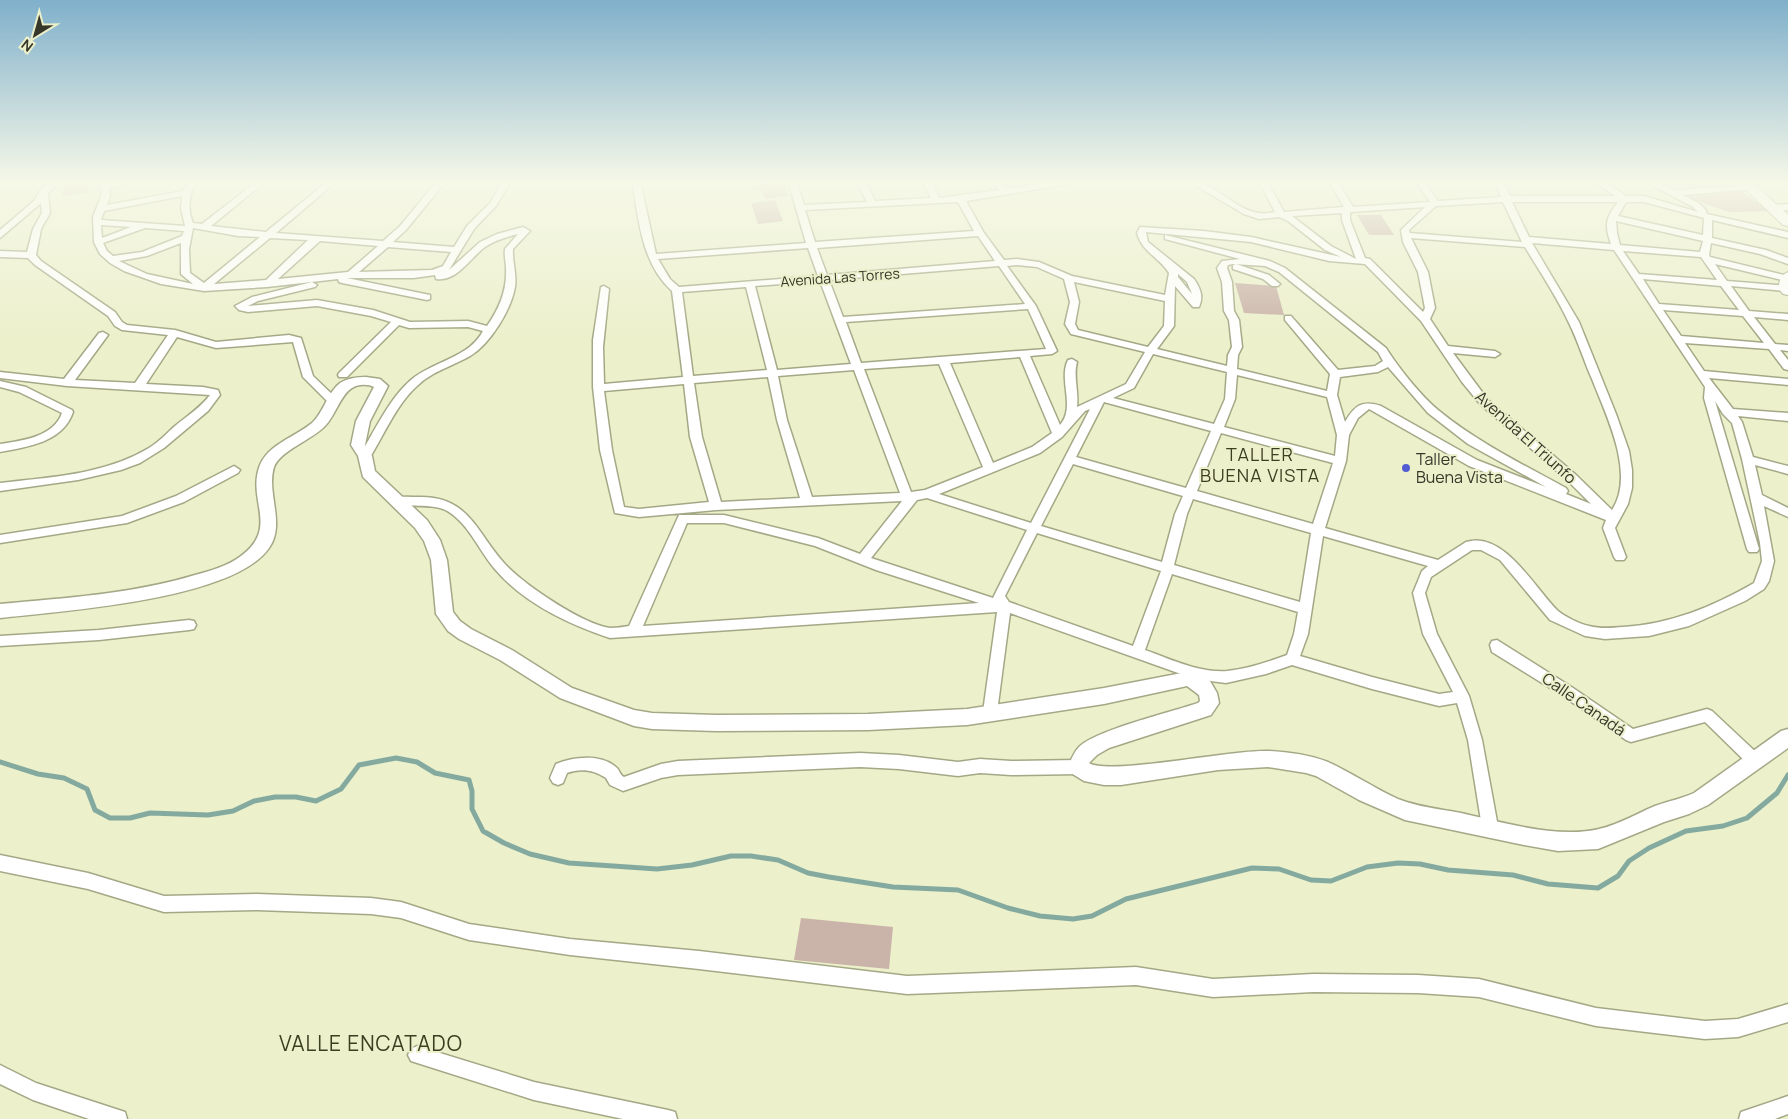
<svg xmlns="http://www.w3.org/2000/svg" width="1788" height="1119" font-family="Manrope,sans-serif">
	<style>
		.green { fill: #cab3a8 }
		.lines { fill: none; stroke-linecap: round; stroke-linejoin: round }
		.stream { stroke: #84aaa0; stroke-width: 5 }
		.minor-casing { stroke: #a5a886; stroke-width: 3 }
		.tertiary-casing { stroke: #a5a886; stroke-width: 3 }
		.secondary-casing { stroke: #a5a886; stroke-width: 2 }
		.minor { fill: #fff; fill-rule: evenodd }
		.tertiary { fill: #fff; fill-rule: evenodd }
		.secondary { fill: #fff; fill-rule: evenodd }
		.poi-dot { fill: #525cd2; stroke: #ecf0cb; stroke-width: 2 }
		.labels { text-anchor: middle; dominant-baseline: central; stroke-width: 4; stroke-linejoin: round; paint-order: stroke }
		.far-street-label { font-size: 14px; fill: #363729; stroke: #ecf0cb }
		.street-label { font-size: 16px; fill: #363729; stroke: #ecf0cb }
		.poi-label { font-size: 16px; fill: #363729; stroke: #ecf0cb; text-anchor: start }
		.neighbourhood-label { font-size: 18px; letter-spacing: 1px; fill: #3c3e20; stroke: #ecf0cb }
		.near-neighbourhood-label { font-size: 21px; letter-spacing: 1px; fill: #3c3e20; stroke: #ecf0cb }
	</style>
	<rect width="100%" height="100%" fill="#ecf0cb"/>
	<g class="green">
		<path d="M66 181H89L87 193 62 196Z"/>
		<path d="M761 181H783L788 196 765 199 761 190H756L753 185 761 184Z"/>
		<path d="M1741 191 1769 211 1729 212 1684 196Z"/>
		<path d="M775 200 783 221 758 224 751 203Z"/>
		<path d="M1357 215H1381L1394 235H1369Z"/>
		<path d="M1235 283 1276 286 1284 315 1244 313Z"/>
		<path d="M801 918 893 927 889 969 794 960Z"/>
	</g>
	<g class="lines">
		<path class="stream" d="M0 762 38 774 64 778 87 789 95 810 110 818H130L150 813 208 815 233 811 254 801 275 797H296L316 801 341 789 359 765 396 758 417 762 435 773 469 780 472 791V809L483 831 504 843 530 854 569 863 657 869 692 865 731 856H751L778 860 808 873 829 877 893 887 958 890 1008 908 1040 916 1073 919 1092 916 1126 899 1252 868 1279 869 1311 880 1331 881 1367 867 1398 863 1420 864 1448 870 1513 875 1548 884 1598 888 1618 876 1629 861 1649 848 1686 831 1723 826 1747 818 1777 793 1788 775"/>
		<g class="minor-casing">
			<g id="minor">
				<path d="M52 181H61L48 193 50 213 41 229 36 255 41 261 115 312 122 322 127 325 175 330 216 342 289 335 301 338 313 376 337 399 338 401 337 403H329L303 377 293 342 216 348 177 337 146 384 203 387 218 390 220 395 208 411 164 448 140 463 121 470 78 480 0 491V483C50 477 104 475 149 448 159 442 167 433 175 426 187 416 200 408 210 395L67 386 0 378V372L64 379 99 333 103 332 108 335 75 380 135 383 168 335 122 330 115 326 108 316 35 265 28 258 0 257V251L27 252 33 229 42 213 41 203 0 238V230L34 201 41 190Z"/>
				<path d="M100 181H108V184L141 181 109 188 110 196 107 205 183 191 188 181H196C189 195 187 209 193 223L202 224 257 181H266L211 226 266 232 328 181H337L276 233 383 241 400 226 437 181H446L406 230 393 242 454 247 467 226 490 203 503 181H511L496 206 474 229 449 270 480 242 497 234 523 227 530 231 513 249C512 261 517 274 515 287 511 310 490 344 470 356 453 366 432 371 417 386 396 405 384 435 369 459L365 460 359 456C375 431 388 400 411 380 433 361 469 358 483 331L468 327 409 328 399 325 347 377H339L338 375 339 373 391 322 371 316 317 306 248 312 239 310 235 306 252 297 312 282 317 285 315 287 258 301 248 306 317 300 373 310 410 322 468 321 487 326C499 309 507 291 506 269 506 262 504 256 505 249L518 234C507 237 495 240 485 247 470 258 457 282 436 279L435 275 414 278H347L430 295V299L427 300 342 283 339 282 338 279 267 287 204 291 161 284 124 271 110 263 100 254 94 242 93 217 102 194ZM182 196 181 208 185 226 101 220 104 211ZM101 225 131 227 102 238ZM145 228 184 231 182 236 142 252 113 256 107 251 103 243ZM193 228 238 236 260 237 204 283 190 273 189 249ZM270 238 308 240 266 280 214 284ZM320 241 378 246 348 272 278 279ZM181 243V274L193 284 147 274 119 261 147 256ZM388 247 451 252 443 266 432 270 359 272Z"/>
				<path d="M632 181H640L656 254 806 243 788 181H796L804 205 867 202 857 181H865L875 201 931 198 923 181H931L939 198 999 190 993 181H1001L1007 189 1058 181H1073L1069 184 966 201 984 233 1004 260 1017 259 1039 262 1072 276 1165 295 1169 273C1159 257 1142 252 1137 233L1140 227 1204 231 1251 237 1341 257 1325 250 1288 221 1279 217 1259 219 1244 214 1188 181C1215 181 1234 210 1259 213 1264 214 1270 213 1275 212L1259 181H1267L1284 212 1344 207 1329 181H1337L1353 207 1430 202 1416 181H1424L1438 201 1501 197 1495 181H1503L1510 196H1615L1594 181H1604L1626 196H1644L1698 212 1693 207 1644 181H1655L1673 190 1754 185 1755 187 1751 189 1682 195C1691 199 1705 204 1707 214L1788 232V238L1712 220V238L1766 250 1788 258V264L1760 254 1711 243 1709 255 1710 257 1788 276V280L1786 281 1715 264 1727 281 1788 286V290L1785 291 1731 286 1749 311 1788 314V320L1754 317 1775 344 1788 345V351L1780 350 1788 360V370L1784 369 1769 349 1685 343 1704 371 1788 379V385L1709 378 1733 409 1788 413V421L1738 416 1742 422 1753 457 1788 466V474L1755 465 1762 495 1788 508V517L1764 506 1774 561 1769 581 1764 589 1745 601 1689 626 1649 636 1605 639 1585 636 1550 620 1500 560 1481 550H1472L1431 577 1425 593 1437 634 1469 696 1482 740 1498 827 1496 832 1490 834 1484 832 1482 827 1468 740 1457 703 1439 706 1372 689 1292 665 1266 674 1226 683 1195 679 1010 613 997 712 995 716 990 718 985 716 983 712 997 612 610 638C568 624 523 603 494 568 479 550 469 525 449 512 434 501 397 510 391 501L393 498C401 496 411 497 419 497 469 496 476 532 504 563 523 584 582 624 610 628 616 628 623 627 629 626L679 515H724L818 538 860 554 902 501 716 510 639 517 615 513 600 450 593 387V340L601 287 604 286 609 289 603 347 604 384 683 377 672 291C641 263 639 220 632 181ZM958 202 974 231 815 242 805 210ZM1503 202 1522 242 1410 233 1409 230 1436 206ZM1512 202H1618C1606 217 1604 225 1611 244L1529 237ZM1626 202H1644L1704 218 1703 235 1618 216ZM1425 207 1401 230 1403 242 1418 272 1425 308 1423 312 1370 259 1365 258 1350 220V212ZM1342 213V220L1356 259 1331 246 1292 216ZM1616 221 1703 241 1700 252 1620 245 1617 233ZM1146 232 1251 242 1329 261 1365 264 1421 321 1462 382 1480 404 1567 480 1591 504 1566 494 1568 491 1566 488C1522 464 1477 442 1438 410 1420 395 1398 367 1386 348L1285 268 1270 261 1165 235V239L1240 259 1222 261 1217 268 1222 282 1224 311 1229 320 1232 347 1228 355 1227 366 1157 349 1174 326 1175 286 1193 307H1199C1204 296 1200 288 1194 279L1148 242ZM978 236 995 261 827 275 817 248ZM1411 238 1525 247C1540 272 1557 297 1569 323 1578 341 1584 361 1592 379 1606 415 1636 474 1612 510L1575 474 1488 400 1453 353 1495 357 1500 354 1495 351 1448 346 1430 319 1435 308 1428 272ZM1532 243 1614 250 1705 387 1704 398 1747 549 1749 552H1757L1759 549 1715 401 1723 414 1732 423 1742 459 1760 543 1762 561 1754 583C1712 607 1671 624 1623 627 1611 628 1600 629 1589 626 1580 624 1565 617 1558 611 1535 589 1504 530 1466 542L1438 560 1325 528 1346 461 1349 435 1358 418 1369 409 1469 466 1606 520 1603 528 1614 557 1616 560H1624L1626 557 1615 528 1628 504 1632 488V470L1629 451 1616 414 1579 322ZM808 248 818 276 679 287 670 279 658 259ZM1623 251 1701 257 1717 280 1639 274ZM1233 264 1265 266 1279 272 1378 352 1383 361 1375 366 1338 370 1291 316H1285V320L1330 374 1327 391 1237 369 1238 355 1242 347 1239 320 1234 311 1232 282 1227 268 1228 265ZM1017 265 1037 267 1064 279 1070 302 1065 324 1071 334 1145 352 1126 384 1077 407C1079 391 1073 377 1077 362L1072 359 1068 360C1058 380 1076 407 1060 425L1030 356 1052 354 1057 351 1036 306 1007 266ZM999 266 1025 304 843 317 829 280ZM1178 274 1187 282 1192 294 1178 277ZM1643 279 1721 286 1739 310 1659 304ZM820 281 851 364 777 370 755 286ZM1074 282 1165 301 1164 326 1148 347 1078 330 1075 324 1079 302ZM746 287 767 370 693 376 682 292ZM1028 309 1046 349 861 363 846 322ZM1663 310 1743 316 1764 343 1681 336ZM1153 354 1227 372 1225 399 1214 424 1113 398 1134 388ZM1020 357 1052 433 1032 447 993 463 950 363ZM939 364 983 467 925 490 911 492 864 369ZM1388 367 1428 413 1468 444 1546 487 1477 460 1381 406C1362 400 1355 405 1345 422L1337 395 1340 377 1378 372ZM854 370 900 493 812 497 787 420 778 376ZM1237 375 1327 397 1337 435 1335 456 1224 427 1235 399ZM768 377 777 420 800 498 721 502 702 437 694 383ZM684 384 690 437 709 502 639 509 624 507 612 450 604 391ZM1104 402 1211 431 1186 488 1076 457ZM1090 409 1031 523 939 494 1040 453 1062 437 1085 411ZM1221 433 1333 463 1313 524 1197 491ZM1073 464 1183 496 1175 514 1162 562 1041 526ZM927 498 1027 530 993 598 871 558 917 500ZM1193 499 1311 533 1300 602 1174 565 1187 514ZM687 523H724L815 546 876 570 979 603 643 626ZM1037 533 1161 571 1133 646 1009 602 1005 596ZM1323 536 1428 566 1422 571 1413 593 1423 634 1453 692 1439 694 1372 677 1300 656 1308 634ZM1172 574 1298 612 1294 634 1287 655C1268 662 1247 669 1227 671 1199 673 1170 659 1145 650Z"/>
				<path d="M1788 204V210L1774 211 1770 208 1774 205Z"/>
				<path d="M1236 264 1269 275 1280 284 1278 286H1272L1263 279 1233 269V265Z"/>
				<path d="M0 381 26 387 72 410 73 412C63 442 28 447 0 452V444C21 441 54 437 62 413L19 392 0 387Z"/>
				<path d="M234 466 240 470 238 473 184 502 127 523 0 543V535L122 516 176 496Z"/>
				<path d="M189 620 194 621 196 625 194 629 189 630 99 640 0 646V636L99 630Z"/>
				<path d="M1497 640 1573 688 1633 729 1707 709 1712 711 1759 755 1761 760 1759 765 1754 767 1749 765 1705 722 1631 742 1626 740 1563 696 1492 652 1490 645 1492 641Z"/>
				<path d="M860 753 899 755 958 762 980 759 1011 761 1078 760 1083 762 1085 767 1083 772 1078 774 1011 775 980 773 958 776 899 769 860 767 678 775 661 778 623 791 610 785 606 778C594 770 581 768 567 773L563 783 558 785 553 783 550 778 556 764C573 757 601 753 617 768 620 771 619 774 624 777L661 764 678 761Z"/>
				<path d="M0 855 88 873 164 896 257 894 371 898 401 902 469 924 570 939 699 951 907 976 1136 967 1213 979 1313 974 1418 975 1479 979 1596 1008 1705 1021 1738 1019 1788 1004V1022L1738 1037 1705 1039 1596 1026 1479 997 1418 993 1313 992 1213 997 1136 985 907 994 699 969 570 955 469 940 401 918 371 914 257 910 164 912 88 889 0 871Z"/>
				<path d="M417 1046 534 1082 668 1110 675 1112 677 1119H623L534 1100 411 1061 408 1055 411 1049Z"/>
				<path d="M0 1065 36 1083 125 1112 127 1119H89L33 1100 0 1084Z"/>
				<path d="M1788 1096V1114L1775 1119H1739L1741 1112Z"/>
			</g>
		</g>
		<g class="tertiary-casing">
			<path id="tertiary" d="M366 377 380 379 388 386 370 421 365 445 372 456 375 471 427 520 440 540 447 560 453 612 460 621 471 629 512 650 572 688 634 710 652 713 716 715 868 714 967 709 1104 688 1187 672 1210 681 1217 693 1219 703 1211 715 1109 748 1097 755 1089 763C1110 776 1232 749 1268 751 1288 752 1310 755 1328 762 1352 773 1374 788 1398 799 1418 807 1440 809 1461 813 1501 822 1558 839 1599 829 1618 825 1636 814 1655 806 1668 801 1681 799 1694 793L1781 731 1788 729V748L1708 805 1689 814 1664 822 1598 849 1558 851 1524 845 1405 820 1359 800 1316 776 1306 773 1268 767 1218 770 1121 785H1104L1084 781 1071 773 1068 767C1071 760 1074 752 1079 747 1096 730 1172 712 1198 703L1200 701 1199 695 1187 686 1104 704 967 725 868 730 716 731 652 729 634 726 560 698 500 660 459 639 448 631 436 614 431 560 424 541 415 528 363 477 358 456 351 445 356 421 374 387C368 384 358 384 352 388 340 395 335 417 324 427 311 440 280 451 274 467 266 493 286 524 269 548 233 600 61 611 0 618V604C65 598 132 594 195 575 210 571 228 566 241 556 280 527 246 500 260 465 269 444 295 437 312 423 324 412 327 393 340 383 348 378 357 377 366 377Z"/>
		</g>
		<g class="secondary-casing">
			<g id="secondary">
				<path d="M1737 181H1751L1788 215V226L1783 225Z"/>
				<path d="M1788 272V295L1783 294 1778 288 1781 276Z"/>
			</g>
		</g>
		<use href="#minor" class="minor"/>
		<use href="#tertiary" class="tertiary"/>
		<use href="#secondary" class="secondary"/>
	</g>
	<linearGradient id="sky" x2="0" y2="1"><stop stop-color="#80b0cb"/><stop offset="0.54" stop-color="#f6f8e8"/><stop offset="1" stop-color="#f6f8e8" stop-opacity="0"/></linearGradient>
	<rect width="1788" height="338" fill="url(#sky)"/>
	<circle class="poi-dot" cx="1406" cy="468" r="5"/>
	<g class="labels">
		<g class="far-street-label">
			<text transform="translate(840 277) rotate(-4)">Avenida Las Torres</text>
		</g>
		<g class="street-label">
			<text transform="translate(1526 437) rotate(42)">Avenida El Triunfo</text>
			<text transform="translate(1584 704) rotate(35)">Calle Canadá</text>
		</g>
		<g class="poi-label">
			<text x="1416" y="459">Taller<tspan x="1416" dy="18">Buena Vista</tspan></text>
		</g>
		<g class="neighbourhood-label">
			<text x="1260" y="454">TALLER<tspan x="1260" dy="21">BUENA VISTA</tspan></text>
		</g>
		<g class="near-neighbourhood-label">
			<text x="371" y="1043">VALLE ENCATADO</text>
		</g>
	</g>
	<g transform="translate(35 35) rotate(217)" stroke="#ecf0cb" stroke-width="4" paint-order="stroke">
	<path d="M0-4L9 19L0 12L-9 19Z" fill="#363729"/>
	<text y="-8" font-size="14" font-weight="bold" text-anchor="middle" fill="#363729">N</text>
	</g>
</svg>
